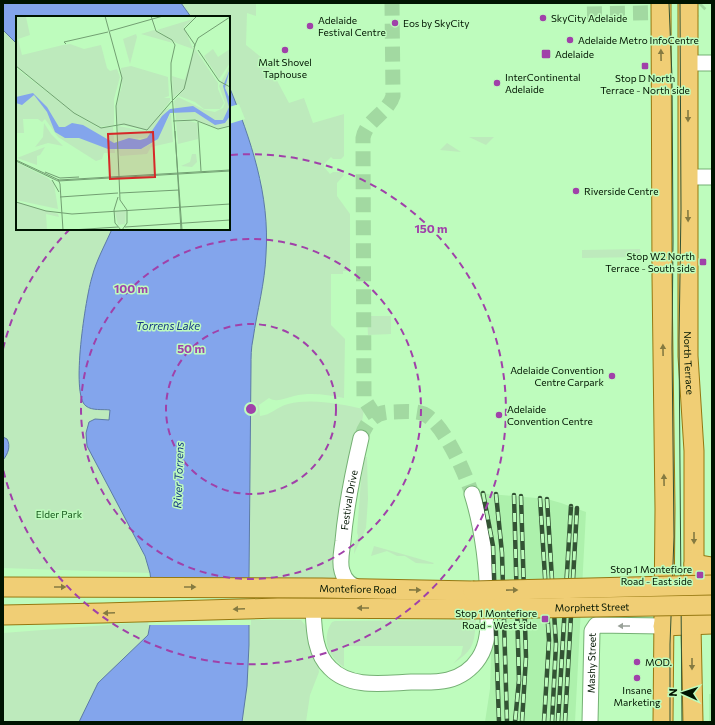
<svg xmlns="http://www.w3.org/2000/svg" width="715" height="725" font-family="Commissioner,sans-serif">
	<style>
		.built { fill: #adf1ac }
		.green { fill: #bdeabc }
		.water { fill: #83a5ec; stroke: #5c7aa6 }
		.pier { fill: #befcbd }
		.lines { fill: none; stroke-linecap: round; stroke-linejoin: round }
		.minor-tunnel { stroke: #a2d9a1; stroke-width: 15; stroke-dasharray: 15 8; stroke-linecap: butt }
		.minor-casing { stroke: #75b074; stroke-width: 17 }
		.major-casing { stroke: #967811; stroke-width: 21 }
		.minor { stroke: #fff; stroke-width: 15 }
		.major { stroke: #f0ce75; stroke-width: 19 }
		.tram { stroke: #335334; stroke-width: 1 }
		.rail-casing { stroke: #335334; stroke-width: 4.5 }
		.rail { stroke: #befcbd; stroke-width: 3; stroke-dasharray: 9; stroke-linecap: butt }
		.major-bridge-casing { stroke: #967811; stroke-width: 21; stroke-linecap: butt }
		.major-bridge { stroke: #f0ce75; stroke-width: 19 }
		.oneway { fill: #847a41 }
		.oneway2 { fill: #99a199 }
		.ring { fill: none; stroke: #a041a9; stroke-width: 2; stroke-dasharray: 7 5 }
		.poi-dot { fill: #a041a9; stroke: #befcbd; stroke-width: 1.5 }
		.labels { text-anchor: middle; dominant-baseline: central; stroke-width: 3; stroke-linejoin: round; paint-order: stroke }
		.poi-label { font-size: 10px; fill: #001401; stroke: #befcbd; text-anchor: start }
		.street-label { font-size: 10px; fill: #001401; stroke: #befcbd }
		.park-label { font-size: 10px; fill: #18591d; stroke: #befcbd }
		.water-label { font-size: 11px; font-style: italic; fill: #163686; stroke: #befcbd }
		.inset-road { fill: none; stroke: #729f72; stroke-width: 1 }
		.view { fill: #d62828; fill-opacity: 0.15; stroke: #d62828; stroke-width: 2 }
		.inset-edge { fill: none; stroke: #001401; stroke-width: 2 }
		.centre { fill: #a041a9; stroke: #befcbd; stroke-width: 2 }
		.ring-label { font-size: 12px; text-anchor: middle; font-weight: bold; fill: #a041a9; stroke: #befcbd; stroke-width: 3; stroke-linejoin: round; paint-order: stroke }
	</style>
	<rect width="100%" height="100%" fill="#befcbd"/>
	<g class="built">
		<path d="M478 493 547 499 561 503 586 512 575 722H485L490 689 492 622Z"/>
		<rect x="709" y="694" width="3" height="28"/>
	</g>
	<g class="green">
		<path d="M181 3H256V16L247 13 246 45 267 62 289 103 304 98 313 123 344 114V156L341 159H333L331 157 324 164V167L330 174 333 172H341L344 175 337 183V196L350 214V271H343V274H331V325L345 339 344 398C327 395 311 392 294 396 286 398 276 403 269 398L259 405 260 416C271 415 277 407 288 404 313 398 339 404 364 409L362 422 361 438 337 576 335 580 249 588 251 366 252 340 263 284 266 255 267 231 261 179 253 150 241 115 229 86V17H191Z"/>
		<path d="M3 30 17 44V229H112L92 276 84 314 80 359 91 409 110 410 109 420 95 419 150 573 3 568Z"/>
		<path d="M469 137H494L486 145Z"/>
		<path d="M447 143 461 152 440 150Z"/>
		<path d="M640 249 641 257 582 258V250Z"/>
		<path d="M367 316H391V334L368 335Z"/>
		<path d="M365 457H367L368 499 366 528 354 554 355 541 358 538V535L357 533 361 480Z"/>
		<path d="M374 546 434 563 433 564 416 563 405 556H397L387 551 371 556Z"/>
		<path d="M173 620H301L306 626 307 640 318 665 319 672 310 695 306 722H3V633Z"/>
		<path d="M476 620C474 645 474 649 453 664L461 655 463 646H344V667C328 656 321 639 332 622L335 621Z"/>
	</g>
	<g class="water">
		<path d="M3 3H181L191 17H17V44L3 30Z"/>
		<path d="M229 86C251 140 270 195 266 254 265 283 257 311 253 339 251 348 251 357 251 366L249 577V645L247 686 242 722H79L98 683 148 635 154 604 150 573 145 556 87 446 86 433 89 422 95 419 109 420 110 410C103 409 92 411 86 406 70 395 86 296 92 277 96 261 105 245 112 229H229Z"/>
		<path d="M3 437 7 439C11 446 8 454 3 460Z"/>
	</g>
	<g class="pier">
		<path d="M239 104 245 119 229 124V107Z"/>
		<path d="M251 578V625H148L152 604 149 579Z"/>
	</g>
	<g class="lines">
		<g class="minor-tunnel">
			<path d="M587 14 692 12 701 3"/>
			<path d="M375 416 364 399 363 138C366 120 388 113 393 96L392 3"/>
			<path d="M361 438C365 424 374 412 390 412 401 412 414 410 424 414 444 424 465 473 472 494"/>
		</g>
		<g class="minor-casing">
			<g id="minor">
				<path d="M687 63H712"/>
				<path d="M688 177H712"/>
				<path id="s1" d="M361 589C351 585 345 582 342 571 339 562 342 550 343 541 346 506 353 472 361 438"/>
				<path d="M313 608C314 628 314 653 330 668 350 689 385 683 411 682 423 682 436 683 448 680 460 677 472 669 479 658 490 641 488 621 488 602 487 565 483 529 472 494"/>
				<path id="s2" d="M590 722 592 631 596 625 663 626"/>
			</g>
		</g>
		<g class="major-casing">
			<g id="major">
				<path d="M661 3 662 277 665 509 663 722"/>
				<path id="s3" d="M688 3V356L694 451V564L691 625 693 722"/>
				<path d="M694 564 712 567"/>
				<path id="s4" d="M3 587 322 588 473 591"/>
				<path d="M3 615 103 613 278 608 472 609"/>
				<path d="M663 626 712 624"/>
			</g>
		</g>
		<use href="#minor" class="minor"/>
		<use href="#major" class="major"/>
		<g class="tram">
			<path d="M669 3 672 78 673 241 672 348 674 537 670 644V722"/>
			<path d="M680 3 681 209 679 340 682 722"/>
		</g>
		<g class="rail-casing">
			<g id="rail">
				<path d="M483 493 493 546 499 722"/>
				<path d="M496 494 502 553 507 722"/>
				<path d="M514 495 519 680 515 722"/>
				<path d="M521 496 526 657 522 722"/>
				<path d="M540 498 549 640 544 722"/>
				<path d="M547 499 556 644 552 722"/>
				<path d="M558 722 571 506"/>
				<path d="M565 722 577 508"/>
			</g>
		</g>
		<use href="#rail" class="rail"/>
		<g class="major-bridge-casing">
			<g id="major-bridge">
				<path d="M473 591 712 585"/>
				<path id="s5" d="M472 609 712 605"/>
			</g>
		</g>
		<use href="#major-bridge" class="major-bridge"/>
	</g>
	<defs><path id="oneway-solid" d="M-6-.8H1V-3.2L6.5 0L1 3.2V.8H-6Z"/></defs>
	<g class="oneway">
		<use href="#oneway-solid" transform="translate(661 55) rotate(-91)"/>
		<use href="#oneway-solid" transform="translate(688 116) rotate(90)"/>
		<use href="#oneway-solid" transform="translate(688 216) rotate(89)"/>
		<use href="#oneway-solid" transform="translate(663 350) rotate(-91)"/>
		<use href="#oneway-solid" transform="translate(664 480) rotate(-91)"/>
		<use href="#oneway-solid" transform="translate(694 538) rotate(90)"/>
		<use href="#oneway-solid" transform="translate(60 587)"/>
		<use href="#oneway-solid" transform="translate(190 587)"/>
		<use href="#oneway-solid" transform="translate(415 590) rotate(1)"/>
		<use href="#oneway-solid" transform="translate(512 590) rotate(-1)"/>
		<use href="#oneway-solid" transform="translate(363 608) rotate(-180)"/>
		<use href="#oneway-solid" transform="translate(239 609) rotate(178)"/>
		<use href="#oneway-solid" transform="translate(109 613) rotate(178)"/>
		<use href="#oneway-solid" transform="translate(692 664) rotate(90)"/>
	</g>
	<use class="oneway2" href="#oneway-solid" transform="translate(624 626) rotate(-180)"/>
	<g class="ring">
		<circle cx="251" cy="409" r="85"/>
		<circle cx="251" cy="409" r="170"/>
		<path d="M3 349A255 255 0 0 1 69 230M231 155A255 255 0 1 1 3 469"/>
	</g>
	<g class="poi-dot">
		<circle cx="543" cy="18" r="4"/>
		<circle cx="395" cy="23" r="4"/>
		<circle cx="310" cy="26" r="4"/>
		<circle cx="570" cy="40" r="4"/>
		<circle cx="285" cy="50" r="4"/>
		<rect x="541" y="49" width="10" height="10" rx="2"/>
		<rect x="641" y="62" width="8" height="8" rx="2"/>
		<circle cx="497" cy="83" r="4"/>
		<circle cx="576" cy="191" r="4"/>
		<rect x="699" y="258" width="8" height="8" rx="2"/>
		<circle cx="612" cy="376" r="4"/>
		<circle cx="499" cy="415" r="4"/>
		<rect x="696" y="571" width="8" height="8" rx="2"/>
		<rect x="541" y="615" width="8" height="8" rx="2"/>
		<circle cx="637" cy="662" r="4"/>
		<circle cx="637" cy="678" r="4"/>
	</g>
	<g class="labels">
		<g class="poi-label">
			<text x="551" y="18">SkyCity Adelaide</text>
			<text x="318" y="20">Adelaide<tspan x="318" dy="12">Festival Centre</tspan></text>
			<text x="403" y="23">Eos by SkyCity</text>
			<text x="578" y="40">Adelaide Metro InfoCentre</text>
			<text x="555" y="54">Adelaide</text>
			<text x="285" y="62" text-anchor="middle">Malt Shovel<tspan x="285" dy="12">Taphouse</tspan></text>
			<text x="505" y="77">InterContinental<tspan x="505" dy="12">Adelaide</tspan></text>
			<text x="645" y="78" text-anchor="middle">Stop D North<tspan x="645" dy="12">Terrace - North side</tspan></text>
			<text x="584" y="191">Riverside Centre</text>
			<text x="695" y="256" text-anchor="end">Stop W2 North<tspan x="695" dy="12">Terrace - South side</tspan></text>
			<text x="604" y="370" text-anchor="end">Adelaide Convention<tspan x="604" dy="12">Centre Carpark</tspan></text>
			<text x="507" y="409">Adelaide<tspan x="507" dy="12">Convention Centre</tspan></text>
			<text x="692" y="569" text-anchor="end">Stop 1 Montefiore<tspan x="692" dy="12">Road - East side</tspan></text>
			<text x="537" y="613" text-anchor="end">Stop 1 Montefiore<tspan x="537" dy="12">Road - West side</tspan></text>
			<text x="645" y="662">MOD.</text>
			<text x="637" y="690" text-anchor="middle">Insane<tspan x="637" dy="12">Marketing</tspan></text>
		</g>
		<g class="street-label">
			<text stroke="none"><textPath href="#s3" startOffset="360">North Terrace</textPath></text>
			<text stroke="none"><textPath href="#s1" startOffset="99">Festival Drive</textPath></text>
			<text stroke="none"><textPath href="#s4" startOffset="355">Montefiore Road</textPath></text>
			<text stroke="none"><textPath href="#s5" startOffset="120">Morphett Street</textPath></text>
			<text stroke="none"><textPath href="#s2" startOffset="59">Mashy Street</textPath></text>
		</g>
		<g class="park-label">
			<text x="59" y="514">Elder Park</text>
		</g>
		<g class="water-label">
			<text x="168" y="325">Torrens Lake</text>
			<text transform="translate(178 475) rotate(-88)">River Torrens</text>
		</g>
	</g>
	<g transform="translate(16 16)">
		<rect width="214" height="214" fill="#befcbd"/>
		<path d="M0 0 10 1 14 19 2 23 6 39 47 29 54 28 68 33 85 29 91 52 94 55 101 53 104 61 98 83V109L83 111 56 95 0 50ZM177 3 168 11 177 33 160 27 141 14ZM138 14 152 22 157 27 125 18ZM120 18 121 21 114 48 107 23ZM179 33 202 67V73L208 87 204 93H188L179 86 163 80ZM197 33 202 41 214 33V47L203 63 188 40ZM214 49V68L213 66 212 68 214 109 202 112 177 103 160 104 158 85 162 81 189 94 199 96 207 92 209 87 203 70ZM115 50 152 61 153 80 148 82H154V85L134 111 129 114 101 108 100 92 106 69 105 52ZM0 52 62 100 83 112 97 111 99 137H88L86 143 80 145 42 121 29 103 26 106 22 103H7L8 117H0ZM156 60 169 64 166 74 157 82ZM154 91 131 122 109 123 102 127V110L130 115 147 95ZM155 97 157 126 135 131 131 138 104 140 101 133H125L139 126ZM173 105 181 107 182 123 162 128 160 106ZM28 107 35 118 47 130 32 127 19 131 27 121ZM29 131 24 139 21 140V149L1 142ZM176 138H180L181 146 176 151 165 150 174 146ZM0 146 32 162 38 168 42 193 0 184ZM0 186 42 198 43 201 30 198 31 214H0ZM110 195 109 208 102 209 99 196Z" fill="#bdeabc"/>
		<path d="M214 53 209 72 214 83V100L209 107 199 109 179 96 154 97 142 123 125 133H92L63 122H49L39 116 31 96 18 79 6 89 0 87V81L17 77 31 91 43 111H49L56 107 67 109 98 127 113 122 124 124 131 122 146 100 154 93 177 90 199 104H207L213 91 207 70Z" fill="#83a5ec"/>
		<path class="inset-road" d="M89 0 106 62 100 90 104 184 111 194V207L106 214M135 0 140 15 156 24 159 29 155 47V64L166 214M94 15 147 0M50 28 48 26 92 16M179 29 168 13 181 0M178 31 182 22 214 1M182 34 203 65M0 50 58 97 85 112 108 108 131 114 156 85M203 65 214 71M156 85 168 73 179 29M157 105 179 104 202 113 214 110M182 106 185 155M159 115 165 214M0 144 43 164 214 154M0 145 42 165 214 155M29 156 44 162 63 161M42 163 44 168 47 214M36 164 43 176M104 177 163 174M44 181 102 177M102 181 98 194 99 207 105 214M0 186 30 195 56 198 214 188M109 211 214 204M55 214 102 211"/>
		<path class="view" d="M137 116 139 161 94 163 92 118Z"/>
		<rect width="214" height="214" class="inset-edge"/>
	</g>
	<circle cx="251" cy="409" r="6" class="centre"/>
	<g class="ring-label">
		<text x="431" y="233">150 m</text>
		<text x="131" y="293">100 m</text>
		<text x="191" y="353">50 m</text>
	</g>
	<rect width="715" height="725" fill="none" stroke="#001401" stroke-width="8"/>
	<g transform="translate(683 693) rotate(273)" stroke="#befcbd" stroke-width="3" paint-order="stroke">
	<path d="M0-3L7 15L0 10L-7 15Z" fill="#001401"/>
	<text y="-6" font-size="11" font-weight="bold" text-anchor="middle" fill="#001401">N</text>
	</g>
</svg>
